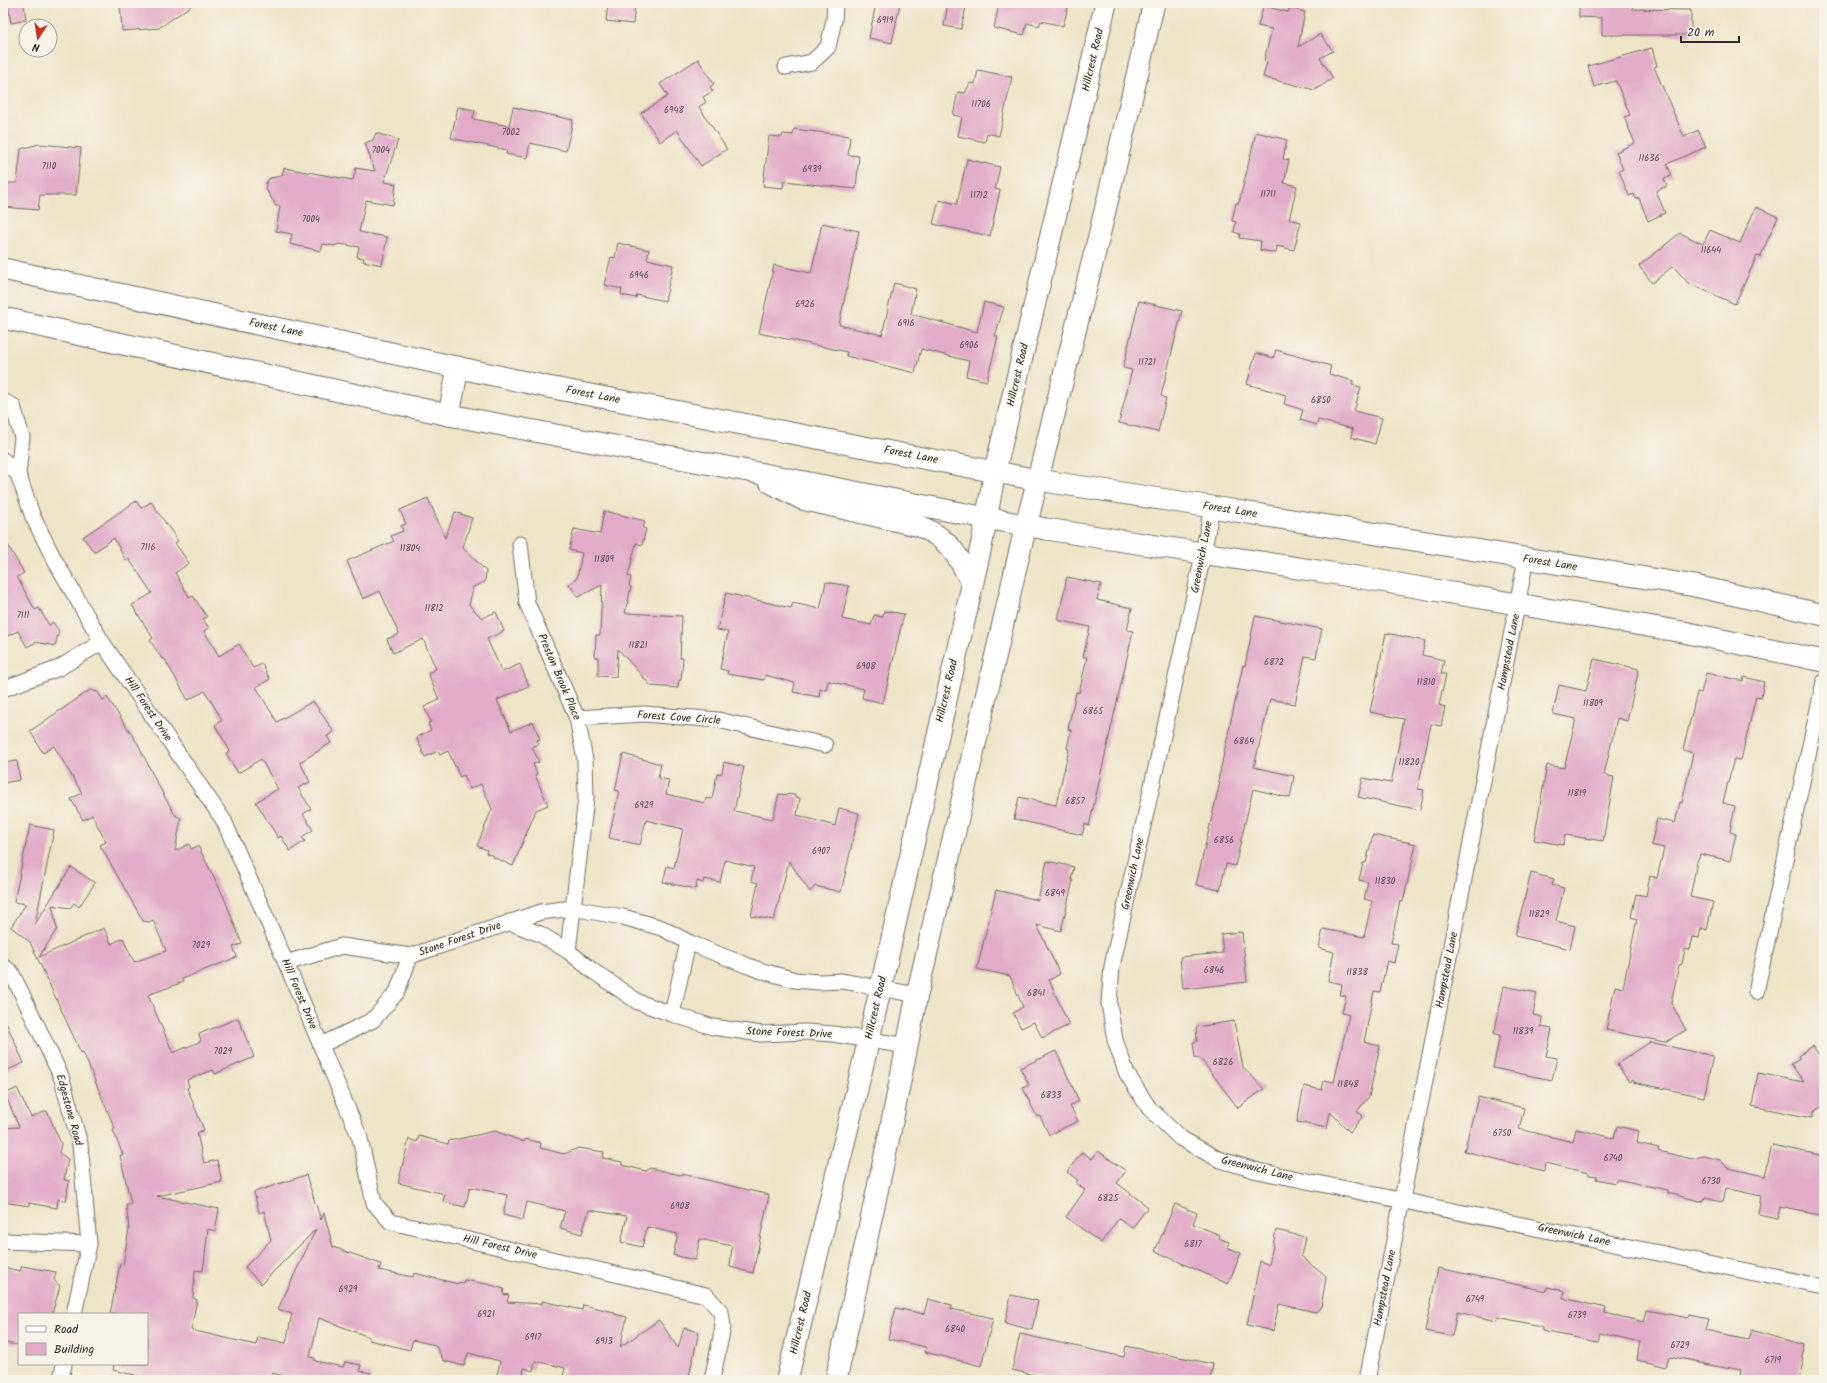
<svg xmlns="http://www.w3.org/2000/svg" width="1827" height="1383" font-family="Kalam,sans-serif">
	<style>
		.building { fill: #e2acc8 }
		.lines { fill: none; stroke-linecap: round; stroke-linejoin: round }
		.street-casing { stroke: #6f6c62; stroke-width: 17 }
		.secondary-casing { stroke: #6f6c62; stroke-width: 23 }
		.street { stroke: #fff; stroke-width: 15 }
		.secondary { stroke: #fff; stroke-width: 21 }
		.labels { text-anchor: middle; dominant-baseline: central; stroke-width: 3; stroke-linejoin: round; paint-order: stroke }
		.number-label { font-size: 9px; fill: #594b52 }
		.street-label { font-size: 11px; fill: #2b2b2b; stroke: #f7f3e8 }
	</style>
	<rect width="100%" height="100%" fill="#f7f3e8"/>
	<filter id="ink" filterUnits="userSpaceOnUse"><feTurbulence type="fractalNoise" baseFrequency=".025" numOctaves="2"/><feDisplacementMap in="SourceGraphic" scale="8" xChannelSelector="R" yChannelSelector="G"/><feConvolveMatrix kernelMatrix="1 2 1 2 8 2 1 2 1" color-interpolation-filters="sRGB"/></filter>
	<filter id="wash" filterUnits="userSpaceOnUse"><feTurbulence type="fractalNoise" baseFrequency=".012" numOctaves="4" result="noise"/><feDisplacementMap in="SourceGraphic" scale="16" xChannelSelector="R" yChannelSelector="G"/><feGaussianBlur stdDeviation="0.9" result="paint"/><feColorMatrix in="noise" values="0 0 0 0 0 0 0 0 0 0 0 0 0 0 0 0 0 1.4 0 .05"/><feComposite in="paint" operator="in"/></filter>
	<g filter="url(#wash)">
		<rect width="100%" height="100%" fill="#eee4c8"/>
		<g id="blocks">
			<g class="building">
				<path d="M8 3H24L26 20 11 23Z"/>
				<path d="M120 3H195L159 28 122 31Z"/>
				<path d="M608 3H635L633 24 606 21Z"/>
				<path d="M876 3H900L892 43 869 38Z"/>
				<path d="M948 3H967L961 29 944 26Z"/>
				<path d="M999 3H1069L1063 26 1041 21 1039 26 1027 23 1024 35 994 28Z"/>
				<path d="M1579 3H1621V4L1633 5 1632 9 1691 10V35H1602V18L1579 17Z"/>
				<path d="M1263 6 1288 12 1289 8 1305 12 1298 47 1320 34 1333 51 1320 58 1333 78 1315 90 1263 77 1267 62 1264 61 1272 29 1258 26Z"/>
				<path d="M1652 48 1657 66 1654 67 1684 137 1698 130 1706 147 1667 164 1672 176 1664 179 1667 186 1656 191 1665 213 1648 221 1639 198 1636 199 1634 194 1629 196 1619 171 1623 169 1616 152 1635 143 1624 117 1630 115 1616 81 1594 87 1588 66Z"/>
				<path d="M698 59 714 84 710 87 713 91 703 97 706 102 699 107 727 149 701 166 677 130 660 142 641 113 668 96 660 84Z"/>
				<path d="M978 70 1012 77 999 136 987 133 985 142 958 136 962 117 953 115 958 92 965 93 970 83 975 84Z"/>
				<path d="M458 107 475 110 473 119 509 126 513 107 573 120 566 151 530 143 527 158 506 154 507 150 451 138Z"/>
				<path d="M794 129 850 136 848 155 859 156 856 189 784 181 783 188 763 186 769 136 782 137 783 134 793 135Z"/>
				<path d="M1256 132 1287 140 1283 159 1289 160 1284 183 1297 186 1289 219 1301 222 1294 250 1277 246 1276 253 1260 250 1261 241 1239 238 1240 234 1234 232 1236 222 1232 221 1236 203H1239Z"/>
				<path d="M376 133 398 140 384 182 396 184 393 205 366 200 359 232 387 237 382 265 363 261 364 258 357 257 359 247 339 244 334 246 323 244 321 251 290 244 292 234 276 231 280 206H276L266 189V183L270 178 282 176 284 168 353 180 356 168 375 171 365 143 373 140Z"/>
				<path d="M39 144 81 148 76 195H40L38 210 3 207V183H17L21 149Z"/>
				<path d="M967 159 1000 167 995 189 1000 190 990 236 933 224 939 200 957 204Z"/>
				<path d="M1756 207 1778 217 1760 257 1757 256 1735 304 1688 283 1673 266 1652 283 1639 266 1680 233 1703 244 1710 230 1740 243Z"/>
				<path d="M822 223 859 231 839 325 882 335 894 283 916 289 911 314 977 332 984 302 1004 307 995 336H998L987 381 966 376 969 361 921 349 915 373 846 356 847 352 759 333 774 265 811 273Z"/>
				<path d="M618 243 649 250 647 259 673 265 665 301 637 295 636 298 621 295 622 289 604 285 611 257 615 258Z"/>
				<path d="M1139 301 1182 311 1161 396 1166 398 1158 432 1119 423 1132 370 1123 368Z"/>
				<path d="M1276 350 1331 366 1329 374 1353 381 1352 385 1361 387 1354 411 1382 418 1375 444 1351 437 1353 429 1318 420 1317 425 1300 420 1303 410 1284 404 1286 395 1247 384 1256 353 1273 358Z"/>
				<path d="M428 498 445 538 455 512 472 518 463 547 486 571 485 582 473 587 469 605 482 618 496 612 504 631 487 639 502 672 520 664 529 686 497 700 511 731 533 722 540 739 537 740 539 744 532 747 539 762 533 764 537 774 535 775 548 805 536 810 513 866 493 857 494 856 486 853 487 850 477 846 492 809 481 784 470 789 464 775 460 777 448 751 440 755 438 751 425 757 418 742 417 737 431 730 428 723 431 722 424 707 439 700 428 673 436 669 423 639 393 653 387 639 399 634 380 591 363 599 347 561 394 541 391 536 403 531 401 526 406 524 400 510Z"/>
				<path d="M136 501 141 508 151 502 178 541 175 543 189 563 175 573 190 598 193 596 207 617 203 619 209 628 204 631 219 656 239 644 253 668 262 664 270 679 256 687 277 722 313 701 334 732 327 736 331 743 300 762 310 782 298 788 311 809 303 814 313 830 302 837 305 841 290 851 281 836 278 838 256 802 278 789 261 759 238 773 226 753 230 751 215 725 222 720 205 691 188 700 164 658 162 659 150 640 153 638 132 605 152 593 129 559 126 561 114 538 94 552 83 537Z"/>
				<path d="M604 511 645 521 643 528 646 529 642 545 636 543 628 576 631 577 629 586 631 587 625 613 682 616 680 658H683L681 680H679L678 688 651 686 618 649 616 677 598 676V657H595L596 635H600L602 585 578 597 569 584 577 578 582 553 569 550 574 529 600 534Z"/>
				<path d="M3 537 24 573 17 577 35 610 39 608 49 625 53 622 59 631 55 646 36 642 27 647 18 631 3 638Z"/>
				<path d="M1067 577 1101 584 1097 600 1132 608 1127 630 1133 631 1089 826 1085 824 1082 835 1014 819 1019 797 1056 805 1069 749 1067 748 1071 730 1068 729 1076 692 1079 693 1087 657H1083L1090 627 1058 620Z"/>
				<path d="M826 582 849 586 842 619 871 625 874 615 883 617 884 611 904 614 883 703 862 698 864 689 828 681 826 690 820 689 819 697 793 692 795 683 765 675 764 680 727 674 728 671 720 669 728 632 717 630 726 593 791 608 793 603 820 609Z"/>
				<path d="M1255 616 1322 629 1316 658 1305 656 1295 704 1270 699 1254 767 1294 776 1290 798 1253 789 1235 866 1226 864 1220 890 1196 885 1220 782 1218 781 1243 665 1245 666Z"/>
				<path d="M1386 633 1425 641 1422 655 1444 660 1441 674H1446L1439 705 1445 707 1441 726 1431 724 1418 789 1424 790 1420 810 1358 797 1363 778 1391 783 1404 719 1370 712Z"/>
				<path d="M1594 659 1639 669 1627 721 1617 718 1604 775 1614 777 1603 841 1565 835 1563 845 1534 840 1547 765 1564 768 1576 719 1553 714 1559 685 1586 691Z"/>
				<path d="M1706 673 1743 681 1744 677 1764 682 1761 697 1756 696 1741 760 1734 759 1732 766 1723 803 1735 806 1730 832 1736 834 1730 861 1700 854 1697 862 1690 897 1713 902 1707 930 1701 928 1699 938 1692 937 1689 950 1685 949 1682 964 1679 965 1671 1003 1686 1030 1665 1042 1606 1030 1615 986 1623 988 1637 919 1631 917 1636 894 1646 896 1650 876 1657 878 1664 848 1651 845 1657 819 1675 823 1680 802 1682 803 1693 753 1683 750 1697 692 1701 693Z"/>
				<path d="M90 690 98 692 103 700 107 697 138 744 156 781 175 815 181 818 175 851 189 844 191 849 198 846 223 895 242 944 233 947 237 957 182 979 183 982 148 995 173 1053 201 1041 199 1034 238 1018 254 1057 215 1074 213 1070 187 1080 189 1087 187 1088 204 1130 197 1133 204 1163 217 1160 222 1182 157 1196 219 1209 215 1231 208 1229 203 1271 195 1270 193 1298 197 1300 191 1330 256 1345 258 1337 286 1343 292 1314 278 1309 316 1229 261 1284 245 1267 271 1240 264 1211 259 1213 254 1192 306 1175 321 1220 324 1213 333 1247 381 1264 379 1270 413 1277 414 1273 458 1284 459 1282 463 1283 464 1280 491 1285 504 1289 503 1294 509 1295 507 1302 542 1304V1301L582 1310 583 1305 614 1312V1314L627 1317 620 1347 659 1320 678 1348 684 1328 699 1332 688 1380H614L597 1376 596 1380H562L565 1368 535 1361 533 1371 524 1368 522 1380H519L497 1375 500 1361 468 1353 464 1366 444 1361 435 1345 413 1340 410 1350 369 1340V1337L319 1318 310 1357 315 1358V1361L343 1367 345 1362 361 1365 360 1371 371 1373V1380H302L272 1373 271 1380H155L113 1370 114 1364H147V1314H110L120 1264 123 1265 129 1229 126 1204H131L120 1155H123L113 1130 115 1129 83 1052 81 1053 30 942 11 927 26 904 14 902 30 825 54 830 35 924 71 867 95 883 79 907 74 903 70 908 52 905 57 929 39 957 104 928 111 944 123 938 134 962 166 951 153 920 149 922 143 921 100 845 106 842 92 815 83 820 71 799 82 793 70 773 54 746 43 753 30 731Z"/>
				<path d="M623 754 661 764 658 778 669 780 666 794 705 803 706 798 712 799 717 774 722 773 724 762 744 767 734 811 773 819 779 794 795 795V797L800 798 797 815 835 826 839 808 859 813 841 892 815 886 810 892 789 861 774 920 751 916 758 883 751 881 754 867 725 860 720 882 704 879 703 883 697 881 696 889 663 882 667 866 674 868 683 829 646 820 640 845 609 838 619 791 615 790Z"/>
				<path d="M17 761 20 780 3 783V763Z"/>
				<path d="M1373 835 1416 844 1403 902 1400 901 1391 943 1398 944 1394 963 1387 961 1380 992 1374 991 1364 1042 1380 1046 1369 1097 1357 1111 1363 1116 1350 1132 1330 1112 1327 1128 1297 1122 1304 1086 1322 1090 1324 1080 1334 1082 1349 1015 1342 1013 1346 996 1340 995 1342 984 1328 981 1334 952 1319 948 1323 929 1364 937 1372 901 1364 899 1368 882 1359 880 1363 863H1366Z"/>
				<path d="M1047 861 1074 867 1071 879 1073 880 1061 931 1037 925 1060 974 1049 980 1069 1025 1042 1038 1034 1022 1021 1028 1013 1013 1023 1007 1010 976 977 969 996 890 1038 900Z"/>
				<path d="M1531 873 1554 879 1552 885 1564 888 1556 921 1575 926 1570 949 1515 936Z"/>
				<path d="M1242 932 1247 982 1183 989 1180 957 1223 953 1221 934Z"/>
				<path d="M1504 986 1537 993 1533 1015 1542 1017 1541 1027 1552 1029 1546 1056 1557 1058 1552 1080 1493 1068 1500 1035 1494 1034Z"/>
				<path d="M3 1016 24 1063 3 1072Z"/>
				<path d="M1234 1021 1243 1067 1264 1089 1238 1108 1200 1058H1195L1193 1042 1197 1041 1196 1027Z"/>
				<path d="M1650 1042 1713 1056 1704 1097 1633 1082 1632 1080 1629 1082 1617 1064Z"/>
				<path d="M1813 1046 1824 1062V1111L1821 1107 1813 1112 1812 1118 1752 1106 1758 1073 1804 1082 1791 1064 1800 1059 1798 1056Z"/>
				<path d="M1056 1051 1079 1101 1070 1106 1078 1121 1049 1135 1040 1116 1037 1117 1023 1088 1029 1085 1020 1068Z"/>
				<path d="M17 1088 31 1117 47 1111 61 1144 59 1153 68 1159 64 1180 69 1181 66 1201 58 1199 57 1208 29 1203V1206L3 1202V1128L19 1127 5 1094Z"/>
				<path d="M1478 1097 1524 1108 1519 1129 1573 1142 1576 1129 1614 1138 1617 1126 1639 1131 1637 1143 1659 1148 1658 1151 1692 1159 1704 1156 1720 1160 1728 1168 1765 1176 1772 1145 1824 1156V1216L1780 1207 1778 1218 1758 1214 1761 1196 1725 1188 1722 1202 1705 1198 1704 1202 1668 1193V1190L1616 1179 1615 1183 1596 1179 1597 1176 1589 1175V1173L1546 1163 1544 1171 1464 1151Z"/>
				<path d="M495 1131 524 1142 525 1139 541 1143 540 1148 564 1154 578 1148 604 1152 603 1158 622 1162V1165L646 1171 650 1168 680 1175 682 1174 769 1195 753 1273 730 1267 732 1246 700 1239 695 1260 673 1255 678 1234 647 1227 642 1247 621 1242 627 1216 589 1210 582 1234 560 1228 565 1211 527 1202 523 1220 503 1215 507 1195 470 1187 465 1207 443 1202 445 1194 398 1183 409 1139 417 1142 419 1136 448 1144 449 1141Z"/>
				<path d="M1098 1151 1126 1171 1117 1183 1148 1207 1132 1228 1119 1218 1101 1243 1066 1217 1085 1190 1076 1183 1078 1180 1067 1172 1082 1152 1092 1159Z"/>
				<path d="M1175 1204 1197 1213 1193 1224 1220 1235 1219 1238 1229 1242 1227 1247 1241 1253 1228 1284 1155 1251Z"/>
				<path d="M1276 1230 1305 1237 1301 1256 1326 1277 1321 1307 1316 1312 1279 1304 1273 1331 1247 1325 1260 1261 1269 1265Z"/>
				<path d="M22 1266 56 1272 54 1280 60 1286 52 1314H19V1345L3 1343V1267L20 1271Z"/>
				<path d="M1438 1268 1547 1291V1287L1565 1291 1563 1298 1606 1308 1605 1313 1644 1322 1647 1310 1688 1318 1689 1315 1708 1319 1705 1331 1749 1340 1752 1330 1806 1345 1797 1380H1772L1758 1376 1757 1380 1740 1375 1741 1370 1669 1356 1666 1367 1637 1360 1640 1342 1600 1333 1598 1342 1542 1331V1327L1540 1326 1498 1317 1497 1321 1457 1312 1452 1336 1425 1331Z"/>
				<path d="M1011 1295 1038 1301 1032 1330 1005 1323Z"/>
				<path d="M928 1299 952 1305 951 1309 993 1318 981 1366 925 1352 926 1347 888 1339 896 1308 924 1314Z"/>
				<path d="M1020 1334 1124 1357 1126 1346 1213 1364 1210 1380H1047V1378L1012 1370Z"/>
			</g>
		</g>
	</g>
	<g filter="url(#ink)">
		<use href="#blocks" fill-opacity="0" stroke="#6f6c62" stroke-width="1"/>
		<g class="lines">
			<g class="street-casing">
				<g id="street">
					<path d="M786 67 812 62 828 47 834 20 835 3"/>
					<path d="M3 401 13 406 22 437 18 474 33 517 54 559 102 642 224 821 286 963 360 1138 374 1203 391 1222 706 1295 721 1312 723 1327 712 1380"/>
					<path d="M3 460 18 474"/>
					<path d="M1212 507 1200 569 1112 966 1109 1003 1115 1040 1127 1074 1149 1108 1180 1138 1218 1159 1258 1171 1824 1287"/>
					<path d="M520 544 527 603 577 718 585 760 586 798 568 951"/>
					<path d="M3 689 59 668 102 642"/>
					<path d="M577 718 644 714 718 720 825 745"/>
					<path d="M509 922 540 934 568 951 593 971 638 1002 672 1014 713 1027 761 1034 805 1032 833 1034 907 1046"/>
					<path d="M286 963 342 946 410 956 541 912 572 908 623 917 662 928 688 942 720 955 759 970 795 980 818 982 842 981 917 995"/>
					<path d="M3 966 11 972 22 994 61 1076 80 1144 89 1244 74 1314"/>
					<path d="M1756 992 1824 682"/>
					<path d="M672 1014 688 942"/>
					<path d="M321 1045 373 1020 397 992 410 956"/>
					<path d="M3 1241 89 1244"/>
					<path d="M61 1380 64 1364"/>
					<path d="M1367 1380 1526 559"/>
				</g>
			</g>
			<g class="secondary-casing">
				<g id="secondary">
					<path d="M3 269 548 387 1038 480 1212 507 1695 586 1824 615"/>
					<path d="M3 318 449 415 748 471 986 518 1046 529 1363 578 1683 632 1824 661"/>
					<path d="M449 415 458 367"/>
					<path d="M770 482 802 499 920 526C950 540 957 554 972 583"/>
					<path d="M787 1380 869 1039 982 542 995 471 1106 3"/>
					<path d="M836 1380 890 1132 917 995 1020 550 1099 236 1154 3"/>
				</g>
			</g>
			<use href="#street" class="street"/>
			<use href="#secondary" class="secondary"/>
		</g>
	</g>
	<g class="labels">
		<g class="number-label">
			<text x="885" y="20">6919</text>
			<text x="981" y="104">11706</text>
			<text x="674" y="110">6948</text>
			<text x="511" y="132">7002</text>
			<text x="381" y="150">7004</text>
			<text x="1649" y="158">11636</text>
			<text x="49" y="166">7110</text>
			<text x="812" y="169">6939</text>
			<text x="1268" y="194">11711</text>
			<text x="979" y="195">11712</text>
			<text x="311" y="219">7004</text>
			<text x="1711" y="250">11644</text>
			<text x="639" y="275">6946</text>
			<text x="805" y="304">6926</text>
			<text x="906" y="323">6916</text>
			<text x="969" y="345">6906</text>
			<text x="1147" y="362">11721</text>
			<text x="1321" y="400">6850</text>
			<text x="148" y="547">7116</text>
			<text x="410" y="548">11804</text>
			<text x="604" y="559">11809</text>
			<text x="434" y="608">11812</text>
			<text x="23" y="615">7111</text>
			<text x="638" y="645">11821</text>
			<text x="1274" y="662">6872</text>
			<text x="866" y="666">6908</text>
			<text x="1426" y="682">11810</text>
			<text x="1593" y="703">11809</text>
			<text x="1093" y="711">6865</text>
			<text x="1244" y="741">6864</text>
			<text x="1409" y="762">11820</text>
			<text x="1577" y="793">11819</text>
			<text x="1075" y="801">6857</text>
			<text x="644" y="805">6929</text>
			<text x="1224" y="840">6856</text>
			<text x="821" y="851">6907</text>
			<text x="1385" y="881">11830</text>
			<text x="1055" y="893">6849</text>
			<text x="1539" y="914">11829</text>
			<text x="201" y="945">7029</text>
			<text x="1214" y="970">6846</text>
			<text x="1357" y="972">11838</text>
			<text x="1036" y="993">6841</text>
			<text x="1523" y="1031">11839</text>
			<text x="223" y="1051">7029</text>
			<text x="1223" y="1062">6826</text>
			<text x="1348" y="1084">11848</text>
			<text x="1051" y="1095">6833</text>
			<text x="1502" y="1133">6750</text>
			<text x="1613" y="1158">6740</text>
			<text x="1711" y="1181">6730</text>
			<text x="1108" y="1198">6825</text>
			<text x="680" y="1206">6908</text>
			<text x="1193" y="1244">6817</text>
			<text x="348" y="1289">6929</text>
			<text x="1475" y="1299">6749</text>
			<text x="486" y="1314">6921</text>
			<text x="1577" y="1315">6739</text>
			<text x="955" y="1329">6840</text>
			<text x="533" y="1337">6917</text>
			<text x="604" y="1341">6913</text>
			<text x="1680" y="1345">6729</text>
			<text x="1773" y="1360">6719</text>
		</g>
		<g class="street-label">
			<text transform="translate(1093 60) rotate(-77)">Hillcrest Road</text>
			<text transform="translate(276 328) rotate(12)">Forest Lane</text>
			<text transform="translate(1018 375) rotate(-77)">Hillcrest Road</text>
			<text transform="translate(593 395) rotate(11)">Forest Lane</text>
			<text transform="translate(911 455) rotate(11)">Forest Lane</text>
			<text transform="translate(1230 510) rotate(9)">Forest Lane</text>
			<text transform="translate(1202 557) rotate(-79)">Greenwich Lane</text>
			<text transform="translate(1550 563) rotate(9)">Forest Lane</text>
			<text transform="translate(1509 652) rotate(-79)">Hampstead Lane</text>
			<text transform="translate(559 677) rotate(67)">Preston Brook Place</text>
			<text transform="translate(947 691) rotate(-77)">Hillcrest Road</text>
			<text transform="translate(148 709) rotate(56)">Hill Forest Drive</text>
			<text transform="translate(679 718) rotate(4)">Forest Cove Circle</text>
			<text transform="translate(1133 874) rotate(-78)">Greenwich Lane</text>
			<text transform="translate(460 939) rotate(-19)">Stone Forest Drive</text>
			<text transform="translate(1447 970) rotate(-79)">Hampstead Lane</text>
			<text transform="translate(299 994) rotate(67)">Hill Forest Drive</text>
			<text transform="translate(876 1008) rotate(-77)">Hillcrest Road</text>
			<text transform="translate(789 1033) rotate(2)">Stone Forest Drive</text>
			<text transform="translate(69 1110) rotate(75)">Edgestone Road</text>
			<text transform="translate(1257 1169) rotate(14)">Greenwich Lane</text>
			<text transform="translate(1574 1235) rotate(12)">Greenwich Lane</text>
			<text transform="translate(500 1247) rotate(13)">Hill Forest Drive</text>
			<text transform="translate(1385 1288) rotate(-79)">Hampstead Lane</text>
			<text transform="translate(801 1323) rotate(-77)">Hillcrest Road</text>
		</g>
	</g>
	<rect width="1827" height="1383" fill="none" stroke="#f7f3e8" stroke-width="16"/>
	<rect x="18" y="1313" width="130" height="52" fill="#f7f3e8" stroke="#a5a39c"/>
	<rect x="26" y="1326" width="20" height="6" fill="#ffffff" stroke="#a5a39c"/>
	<text x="54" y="1333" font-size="12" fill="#2b2b2b">Road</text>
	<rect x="26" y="1343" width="20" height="12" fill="#e2acc8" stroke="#a5a39c"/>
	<text x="54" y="1353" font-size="12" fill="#2b2b2b">Building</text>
	<g transform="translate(38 38) rotate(192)"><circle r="19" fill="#f7f3e8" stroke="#a5a39c"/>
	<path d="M0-3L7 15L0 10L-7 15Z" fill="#c8321e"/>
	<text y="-6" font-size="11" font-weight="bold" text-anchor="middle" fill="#2b2b2b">N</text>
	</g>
	<path d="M1681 36v6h58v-6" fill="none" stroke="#2b2b2b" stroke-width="2"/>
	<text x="1687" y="36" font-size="12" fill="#2b2b2b" stroke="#f7f3e8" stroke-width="3" paint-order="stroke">20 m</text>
</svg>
